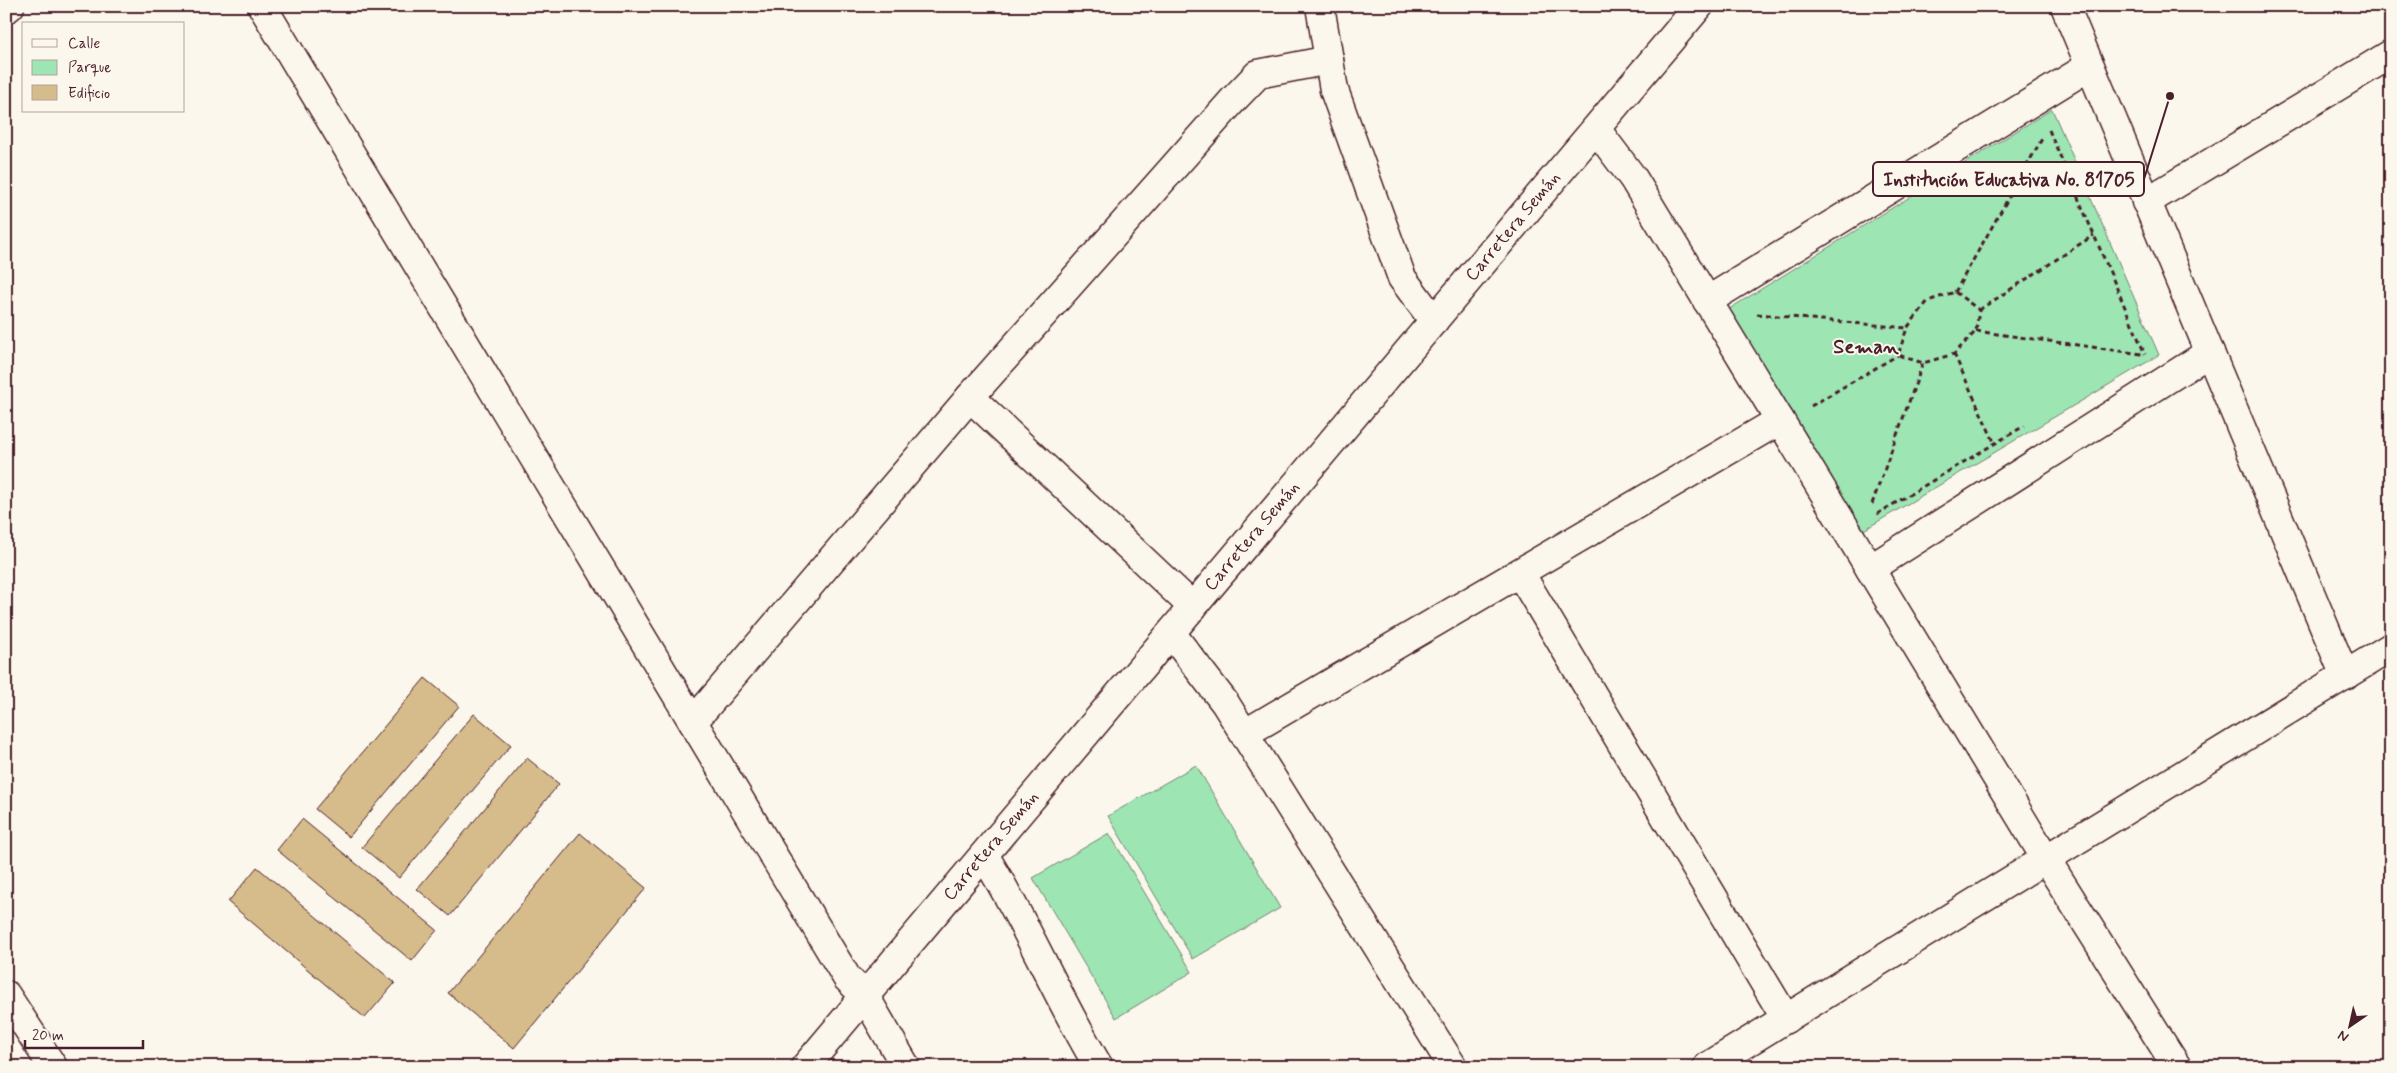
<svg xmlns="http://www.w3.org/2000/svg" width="2397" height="1073" font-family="Mynerve,sans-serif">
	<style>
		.green { fill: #9de5b3; stroke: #74826f }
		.building { fill: #d6bb8b; stroke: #4a1f2b }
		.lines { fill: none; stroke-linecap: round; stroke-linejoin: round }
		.minor-casing { stroke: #4a1f2b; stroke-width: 31 }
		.path { stroke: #4a1f2b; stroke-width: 3; stroke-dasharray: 5 4; stroke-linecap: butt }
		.minor { stroke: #fbf7ec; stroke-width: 28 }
		.labels { text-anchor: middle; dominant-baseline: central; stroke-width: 4; stroke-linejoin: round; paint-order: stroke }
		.street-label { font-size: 18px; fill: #4a1f2b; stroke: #fbf7ec }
		.quarter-label { font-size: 20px; font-weight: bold; fill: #4a1f2b; stroke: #fbf7ec }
		.leader { fill: none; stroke: #4a1f2b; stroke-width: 2 }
		.callout-dot { fill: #4a1f2b; stroke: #fbf7ec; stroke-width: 2 }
		.callout { fill: #fbf7ec; stroke: #4a1f2b; stroke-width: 2 }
		.callout-label { font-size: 19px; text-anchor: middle; font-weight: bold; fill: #4a1f2b }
	</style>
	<rect width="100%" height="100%" fill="#fbf7ec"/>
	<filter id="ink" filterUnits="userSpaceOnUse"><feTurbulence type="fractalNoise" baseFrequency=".02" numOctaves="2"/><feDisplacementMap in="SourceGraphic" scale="10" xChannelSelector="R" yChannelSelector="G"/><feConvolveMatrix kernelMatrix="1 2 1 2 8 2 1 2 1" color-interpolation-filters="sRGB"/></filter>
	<g filter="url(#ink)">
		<g class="green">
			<path d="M2052 109 2159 355 1862 531 1729 309Z"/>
			<path d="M1196 765 1280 908 1193 959 1108 816Z"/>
			<path d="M1109 833 1192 972 1116 1018 1033 878Z"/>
		</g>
		<g class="building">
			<path d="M425 678 459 706 349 837 315 809Z"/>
			<path d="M474 714 511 745 399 878 362 847Z"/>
			<path d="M527 758 559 784 450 916 417 889Z"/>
			<path d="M302 819 437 930 412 961 277 850Z"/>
			<path d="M580 833 646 888 514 1048 448 993Z"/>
			<path d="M257 867 395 983 365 1018 228 902Z"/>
		</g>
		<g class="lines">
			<g class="minor-casing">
				<g id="minor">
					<path d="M262 6 847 978 865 996 906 1067"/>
					<path d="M1320 6 1334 90 1402 278 1434 321"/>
					<path d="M2065 6 2345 676"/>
					<path d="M6 9 10 6"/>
					<path d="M1596 129 1633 178 2046 859 2177 1067"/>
					<path d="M2146 202 2391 54"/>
					<path d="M1707 301 2090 66"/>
					<path d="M970 397 1193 607"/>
					<path d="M1870 569 2210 352"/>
					<path d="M1520 573 1786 1019"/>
					<path d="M1171 633 1225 703 1453 1067"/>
					<path d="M693 722 970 397 1234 99 1258 74 1329 60"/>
					<path d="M1244 734 1780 420"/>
					<path d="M984 855C1027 923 1057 998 1099 1067"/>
					<path d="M6 995 53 1067"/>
					<path id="s1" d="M805 1067 1699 6"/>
					<path d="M1707 1067 2391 647"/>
				</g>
			</g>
			<g class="path">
				<path d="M2049 130 2145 354"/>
				<path d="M1955 292 1979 310 1976 331 1954 354 1923 363 1898 355 1907 328 1928 301Z"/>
				<path d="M1955 292 2043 137"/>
				<path d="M1979 310 2094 235"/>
				<path d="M1757 314 1907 328"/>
				<path d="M1976 331 2142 354"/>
				<path d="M1954 354 1995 444"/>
				<path d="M1811 406 1898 355"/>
				<path d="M1872 504 1923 363"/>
				<path d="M1877 514 2024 426"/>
			</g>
			<use href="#minor" class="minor"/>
		</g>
	</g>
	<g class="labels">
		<g class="street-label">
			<text stroke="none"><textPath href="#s1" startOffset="1099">Carretera Semán</textPath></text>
			<text stroke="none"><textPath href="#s1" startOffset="694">Carretera Semán</textPath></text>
			<text stroke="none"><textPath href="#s1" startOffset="289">Carretera Semán</textPath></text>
		</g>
		<g class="quarter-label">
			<text x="1866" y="347">Seman</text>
		</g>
	</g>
	<path class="leader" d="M2170 96L2144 179"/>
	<circle class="callout-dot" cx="2170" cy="96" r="5"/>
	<rect class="callout" x="1873" y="162" width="271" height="34" rx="5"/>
	<g class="callout-label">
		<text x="2009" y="186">Institución Educativa No. 81705</text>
	</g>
	<rect width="2397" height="1073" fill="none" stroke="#fbf7ec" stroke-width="25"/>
	<rect x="12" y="12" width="2372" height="1048" fill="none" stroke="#4a1f2b" stroke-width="2" filter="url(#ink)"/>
	<rect x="22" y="22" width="162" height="90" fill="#fbf7ec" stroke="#b4a19f"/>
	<rect x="32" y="39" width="25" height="8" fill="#fbf7ec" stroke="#b4a19f"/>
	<text x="68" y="48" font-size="15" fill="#4a1f2b">Calle</text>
	<rect x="32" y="60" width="25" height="15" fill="#9de5b3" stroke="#b4a19f"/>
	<text x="68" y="72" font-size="15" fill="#4a1f2b">Parque</text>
	<rect x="32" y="85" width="25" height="15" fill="#d6bb8b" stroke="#b4a19f"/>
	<text x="68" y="98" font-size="15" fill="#4a1f2b">Edificio</text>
	<g transform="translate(2350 1026) rotate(214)" stroke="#fbf7ec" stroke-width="4" paint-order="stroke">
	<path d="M0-4L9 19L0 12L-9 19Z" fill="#4a1f2b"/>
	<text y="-8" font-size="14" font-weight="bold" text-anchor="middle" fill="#4a1f2b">N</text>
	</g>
	<path d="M25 1040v8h118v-8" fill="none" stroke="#4a1f2b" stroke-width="2.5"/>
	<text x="32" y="1040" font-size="15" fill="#4a1f2b" stroke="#fbf7ec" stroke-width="4" paint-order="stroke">20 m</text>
</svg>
